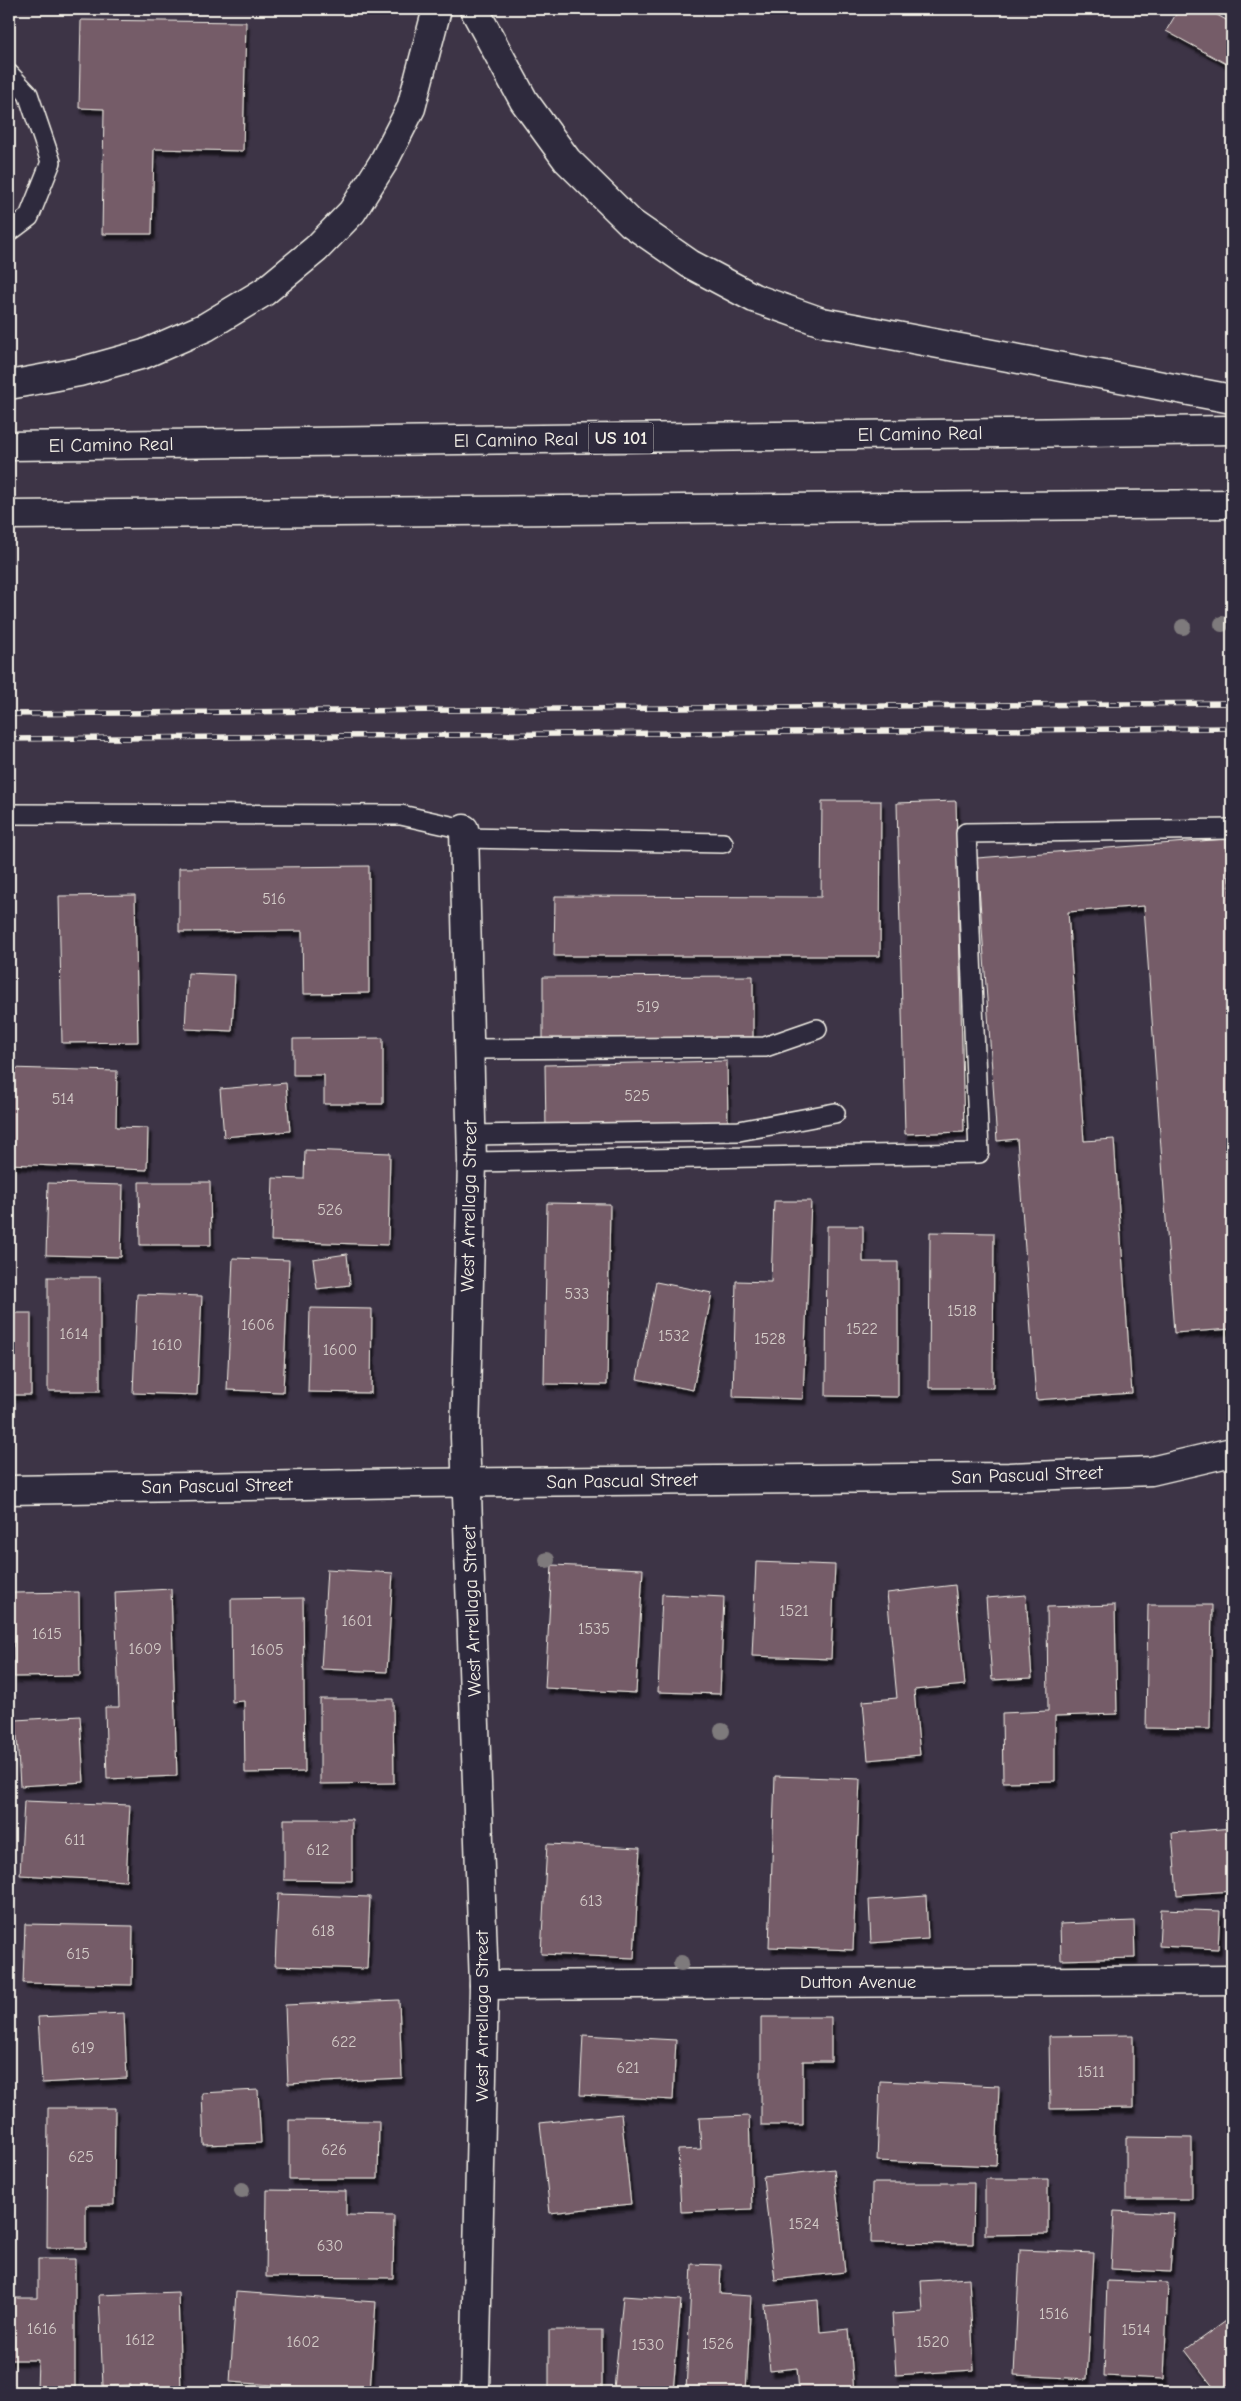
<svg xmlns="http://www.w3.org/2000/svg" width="1241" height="2401" font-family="'Comic Neue',sans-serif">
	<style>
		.building { fill: #755c68; stroke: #f4f1e8; filter: url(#shadow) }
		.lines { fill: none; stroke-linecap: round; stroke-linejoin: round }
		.lane-casing { stroke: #f4f1e8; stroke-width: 22 }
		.street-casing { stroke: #f4f1e8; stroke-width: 31 }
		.highway-casing { stroke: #f4f1e8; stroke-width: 31 }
		.lane { stroke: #2f2a3d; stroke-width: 19 }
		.street { stroke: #2f2a3d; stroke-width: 28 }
		.highway { stroke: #2f2a3d; stroke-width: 28 }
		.rail-casing { stroke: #f4f1e8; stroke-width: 5.5 }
		.rail { stroke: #2f2a3d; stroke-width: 4; stroke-dasharray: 11; stroke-linecap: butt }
		.tree { fill: #7e7a7c }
		.labels { text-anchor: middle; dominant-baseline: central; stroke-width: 4; stroke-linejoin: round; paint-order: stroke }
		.number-label { font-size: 16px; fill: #d4ccc8 }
		.shield { fill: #2f2a3d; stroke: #b9b5b5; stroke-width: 1 }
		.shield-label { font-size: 18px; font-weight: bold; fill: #f4f1e8 }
		.street-label { font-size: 19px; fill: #f4f1e8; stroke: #2f2a3d }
	</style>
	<defs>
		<filter id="shadow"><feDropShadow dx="3" dy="5.5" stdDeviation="1" flood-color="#0009"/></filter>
	</defs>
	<rect width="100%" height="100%" fill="#3d3446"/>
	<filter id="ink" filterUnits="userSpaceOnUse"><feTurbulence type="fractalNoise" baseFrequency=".02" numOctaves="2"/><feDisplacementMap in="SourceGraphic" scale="10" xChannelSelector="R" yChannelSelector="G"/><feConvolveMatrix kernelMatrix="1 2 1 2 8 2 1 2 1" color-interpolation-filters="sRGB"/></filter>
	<g filter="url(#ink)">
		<g class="building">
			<path d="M1179 9H1206L1232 23V67L1166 31Z"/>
			<path d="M81 20 246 22 243 151 154 149 152 234H102L104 109 79 108Z"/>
			<path d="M822 801H881L880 956H554L555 896 821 897Z"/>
			<path d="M956 801 964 1132 905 1134 897 803Z"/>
			<path d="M1226 839 1232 928V1329L1174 1333 1144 906 1068 912 1084 1141 1114 1139 1132 1393 1036 1400 1017 1139 997 1141 977 858Z"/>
			<path d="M369 866V993L303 994 302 931 179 932V868Z"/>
			<path d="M135 895 138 1042 62 1043 59 896Z"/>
			<path d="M188 973 235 975 232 1031 185 1029Z"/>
			<path d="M753 976V1037L543 1039V977Z"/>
			<path d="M383 1038V1104H324V1075H293V1039Z"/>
			<path d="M727 1061 728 1126 546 1130 545 1065Z"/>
			<path d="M9 1068 117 1071 116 1127 148 1128 147 1170 9 1164Z"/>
			<path d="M286 1083 290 1131 224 1137 220 1089Z"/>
			<path d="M305 1150 390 1153 388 1245 271 1241 273 1178 304 1179Z"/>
			<path d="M139 1182H210L211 1245H140Z"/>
			<path d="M48 1183 123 1185 121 1257 46 1255Z"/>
			<path d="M774 1201H811L803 1399 733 1397 736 1281 771 1282Z"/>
			<path d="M547 1203 610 1204 607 1385 544 1384Z"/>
			<path d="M827 1226H863V1262H898V1397L826 1396Z"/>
			<path d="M930 1232 994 1233 993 1388H929Z"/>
			<path d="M347 1254 350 1285 317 1289 313 1259Z"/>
			<path d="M233 1258 289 1260 283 1392 227 1390Z"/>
			<rect x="48" y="1277" width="52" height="114"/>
			<path d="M656 1282 712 1293 693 1390 637 1379Z"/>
			<path d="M137 1294 202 1296 197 1395 133 1393Z"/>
			<path d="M310 1308 372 1309 371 1393 308 1392Z"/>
			<rect x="9" y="1313" width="22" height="82"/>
			<path d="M756 1562 835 1565 831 1659 752 1656Z"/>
			<path d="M552 1565 643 1569 636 1693 545 1688Z"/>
			<path d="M327 1569 393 1573 387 1672 321 1669Z"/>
			<path d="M955 1585 965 1685 914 1690 920 1755 868 1760 863 1701 897 1698 887 1593Z"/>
			<path d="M171 1589 177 1776 107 1779 105 1707H119L115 1592Z"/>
			<path d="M79 1592 80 1676 14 1677 13 1593Z"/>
			<path d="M662 1594 724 1597 720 1694 658 1692Z"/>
			<path d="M1026 1595 1032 1678 992 1680 986 1598Z"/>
			<path d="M303 1598 305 1772 245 1773 244 1701 232 1702 231 1599Z"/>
			<path d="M1115 1605 1117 1714 1055 1716V1781L1003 1782 1002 1713 1048 1711 1047 1607Z"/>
			<path d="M1148 1605H1212L1210 1729 1146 1728Z"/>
			<path d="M320 1699H393L394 1783 320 1784Z"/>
			<path d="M80 1716 84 1782 20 1786 16 1720Z"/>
			<path d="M775 1776 860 1779 853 1950 769 1947Z"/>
			<path d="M24 1801 130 1805 126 1881 20 1875Z"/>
			<path d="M284 1819H352V1881L284 1880Z"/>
			<path d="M1232 1828V1891L1177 1895 1172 1833Z"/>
			<path d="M547 1844 640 1848 634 1958 541 1954Z"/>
			<path d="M278 1894 370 1897 367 1969 275 1966Z"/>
			<path d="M926 1896 928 1939 871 1943 869 1900Z"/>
			<path d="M1161 1909 1220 1911 1218 1949 1159 1946Z"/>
			<path d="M1134 1921 1135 1958 1061 1960 1060 1924Z"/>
			<path d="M25 1924 133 1926 132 1985 23 1983Z"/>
			<path d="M399 2000 402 2078 288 2084 285 2005Z"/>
			<path d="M124 2013 127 2078 42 2083 38 2017Z"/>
			<path d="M761 2017H831V2061H803V2125H761Z"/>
			<path d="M583 2035 676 2040 673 2100 580 2095Z"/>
			<path d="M1133 2035V2108L1050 2109 1049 2036Z"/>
			<path d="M880 2081 999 2086 996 2166 877 2161Z"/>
			<path d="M258 2090 261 2143 204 2145 202 2093Z"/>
			<path d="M48 2108H115L114 2205H86V2248H47Z"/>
			<path d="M621 2114 631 2204 550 2213 540 2123Z"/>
			<path d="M749 2116 752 2209 681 2212 678 2150 701 2149 699 2118Z"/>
			<path d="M289 2120 379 2121 378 2179H289Z"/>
			<path d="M1126 2137 1192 2138V2199H1126Z"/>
			<path d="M834 2169 845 2272 775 2280 763 2177Z"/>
			<path d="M985 2179H1048V2234L985 2235Z"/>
			<path d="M872 2183H974L973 2244 871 2243Z"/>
			<path d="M267 2190 346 2191V2215L394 2216 393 2278 266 2277Z"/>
			<path d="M1114 2211 1174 2214 1170 2272 1111 2269Z"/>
			<path d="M1020 2250 1094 2253 1087 2379 1014 2375Z"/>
			<path d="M38 2259H75V2388L37 2389 38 2360H9V2298H38Z"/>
			<path d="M692 2264 721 2265 720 2294 751 2296 746 2392H686Z"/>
			<path d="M969 2278 974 2370 896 2375 892 2314 923 2312 921 2281Z"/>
			<path d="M1107 2281 1168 2283 1164 2379 1104 2376Z"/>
			<path d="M178 2292 181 2392H131V2385L103 2386 99 2295Z"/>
			<path d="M236 2292 376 2302 370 2392 230 2382Z"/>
			<path d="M623 2296 681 2300 673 2392 614 2389Z"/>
			<path d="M818 2300 820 2332 849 2329 854 2392H799L797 2368 770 2371 764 2305Z"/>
			<path d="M1232 2316V2392H1217L1185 2350Z"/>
			<rect x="549" y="2330" width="53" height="62"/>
		</g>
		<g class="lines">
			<g class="lane-casing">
				<g id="lane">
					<path d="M9 74 28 94 51 162 29 217 9 232"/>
					<path d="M9 814 401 815 464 829"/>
					<path d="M464 838 723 843"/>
					<path d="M469 1049 765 1047 817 1029"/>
					<path d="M471 1135 739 1131 835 1113"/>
					<path d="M472 1162 979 1153 966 833 1232 829"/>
				</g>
			</g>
			<g class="street-casing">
				<g id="street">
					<path d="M464 829 472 1162 465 1437 484 1985 475 2392"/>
					<path d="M9 1490 415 1483 1009 1477 1151 1471 1232 1452"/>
					<path d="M484 1985 1232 1980"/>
				</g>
			</g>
			<g class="highway-casing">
				<g id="highway">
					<path d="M474 9 524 101 567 160 631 223 690 264 754 298 822 322 1232 399"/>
					<path d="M9 385 79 372 144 354 206 327 264 292 316 249 352 212 383 163 411 108 437 9"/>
					<path d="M9 446 1232 430"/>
					<path d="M9 515 1232 504"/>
				</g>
			</g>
			<use href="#lane" class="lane"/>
			<use href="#street" class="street"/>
			<use href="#highway" class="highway"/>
			<g class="rail-casing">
				<g id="rail">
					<path d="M9 714 1232 703"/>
					<path d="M9 739 1232 728"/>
				</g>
			</g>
			<use href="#rail" class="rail"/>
		</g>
		<g class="tree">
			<circle cx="1222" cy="624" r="8"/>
			<circle cx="1183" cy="627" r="8"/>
			<circle cx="547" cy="1560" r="8"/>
			<circle cx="722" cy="1731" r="8"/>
			<circle cx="681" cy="1963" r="8"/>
			<circle cx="242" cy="2190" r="8"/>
		</g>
	</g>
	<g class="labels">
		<g class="number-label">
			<text x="274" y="899">516</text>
			<text x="648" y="1007">519</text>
			<text x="637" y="1096">525</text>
			<text x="63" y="1099">514</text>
			<text x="330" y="1210">526</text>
			<text x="577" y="1294">533</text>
			<text x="962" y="1311">1518</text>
			<text x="258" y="1325">1606</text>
			<text x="862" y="1329">1522</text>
			<text x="74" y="1334">1614</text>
			<text x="674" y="1336">1532</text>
			<text x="770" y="1339">1528</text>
			<text x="167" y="1345">1610</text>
			<text x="340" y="1350">1600</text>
			<text x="794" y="1611">1521</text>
			<text x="357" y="1621">1601</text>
			<text x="594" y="1629">1535</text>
			<text x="47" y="1634">1615</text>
			<text x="145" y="1649">1609</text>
			<text x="267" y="1650">1605</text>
			<text x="75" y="1840">611</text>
			<text x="318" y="1850">612</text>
			<text x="591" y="1901">613</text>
			<text x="323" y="1931">618</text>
			<text x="78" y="1954">615</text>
			<text x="344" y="2042">622</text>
			<text x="83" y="2048">619</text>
			<text x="628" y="2068">621</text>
			<text x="1091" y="2072">1511</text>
			<text x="334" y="2150">626</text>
			<text x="81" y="2157">625</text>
			<text x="804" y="2224">1524</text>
			<text x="330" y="2246">630</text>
			<text x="1054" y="2314">1516</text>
			<text x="42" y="2329">1616</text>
			<text x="1136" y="2330">1514</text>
			<text x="140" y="2340">1612</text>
			<text x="303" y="2342">1602</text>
			<text x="933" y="2342">1520</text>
			<text x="718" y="2344">1526</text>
			<text x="648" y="2345">1530</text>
		</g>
		<rect class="shield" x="588.5" y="422.5" width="65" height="31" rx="4"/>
		<g class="shield-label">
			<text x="621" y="438">US 101</text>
		</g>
		<g class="street-label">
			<text transform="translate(920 434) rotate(-1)">El Camino Real</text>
			<text transform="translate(516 440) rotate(-1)">El Camino Real</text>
			<text transform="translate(111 445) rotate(-1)">El Camino Real</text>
			<text transform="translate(469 1206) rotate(-89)">West Arrellaga Street</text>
			<text transform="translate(1027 1475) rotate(-2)">San Pascual Street</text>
			<text transform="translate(622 1481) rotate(-1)">San Pascual Street</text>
			<text transform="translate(217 1486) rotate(-1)">San Pascual Street</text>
			<text transform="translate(472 1611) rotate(-92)">West Arrellaga Street</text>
			<text x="858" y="1982">Dutton Avenue</text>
			<text transform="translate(482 2016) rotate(-90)">West Arrellaga Street</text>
		</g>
	</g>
	<rect width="1241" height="2401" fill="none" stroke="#2f2a3d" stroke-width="30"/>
	<rect x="15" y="15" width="1211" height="2371" fill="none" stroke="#f4f1e8" stroke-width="2" filter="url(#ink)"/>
</svg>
